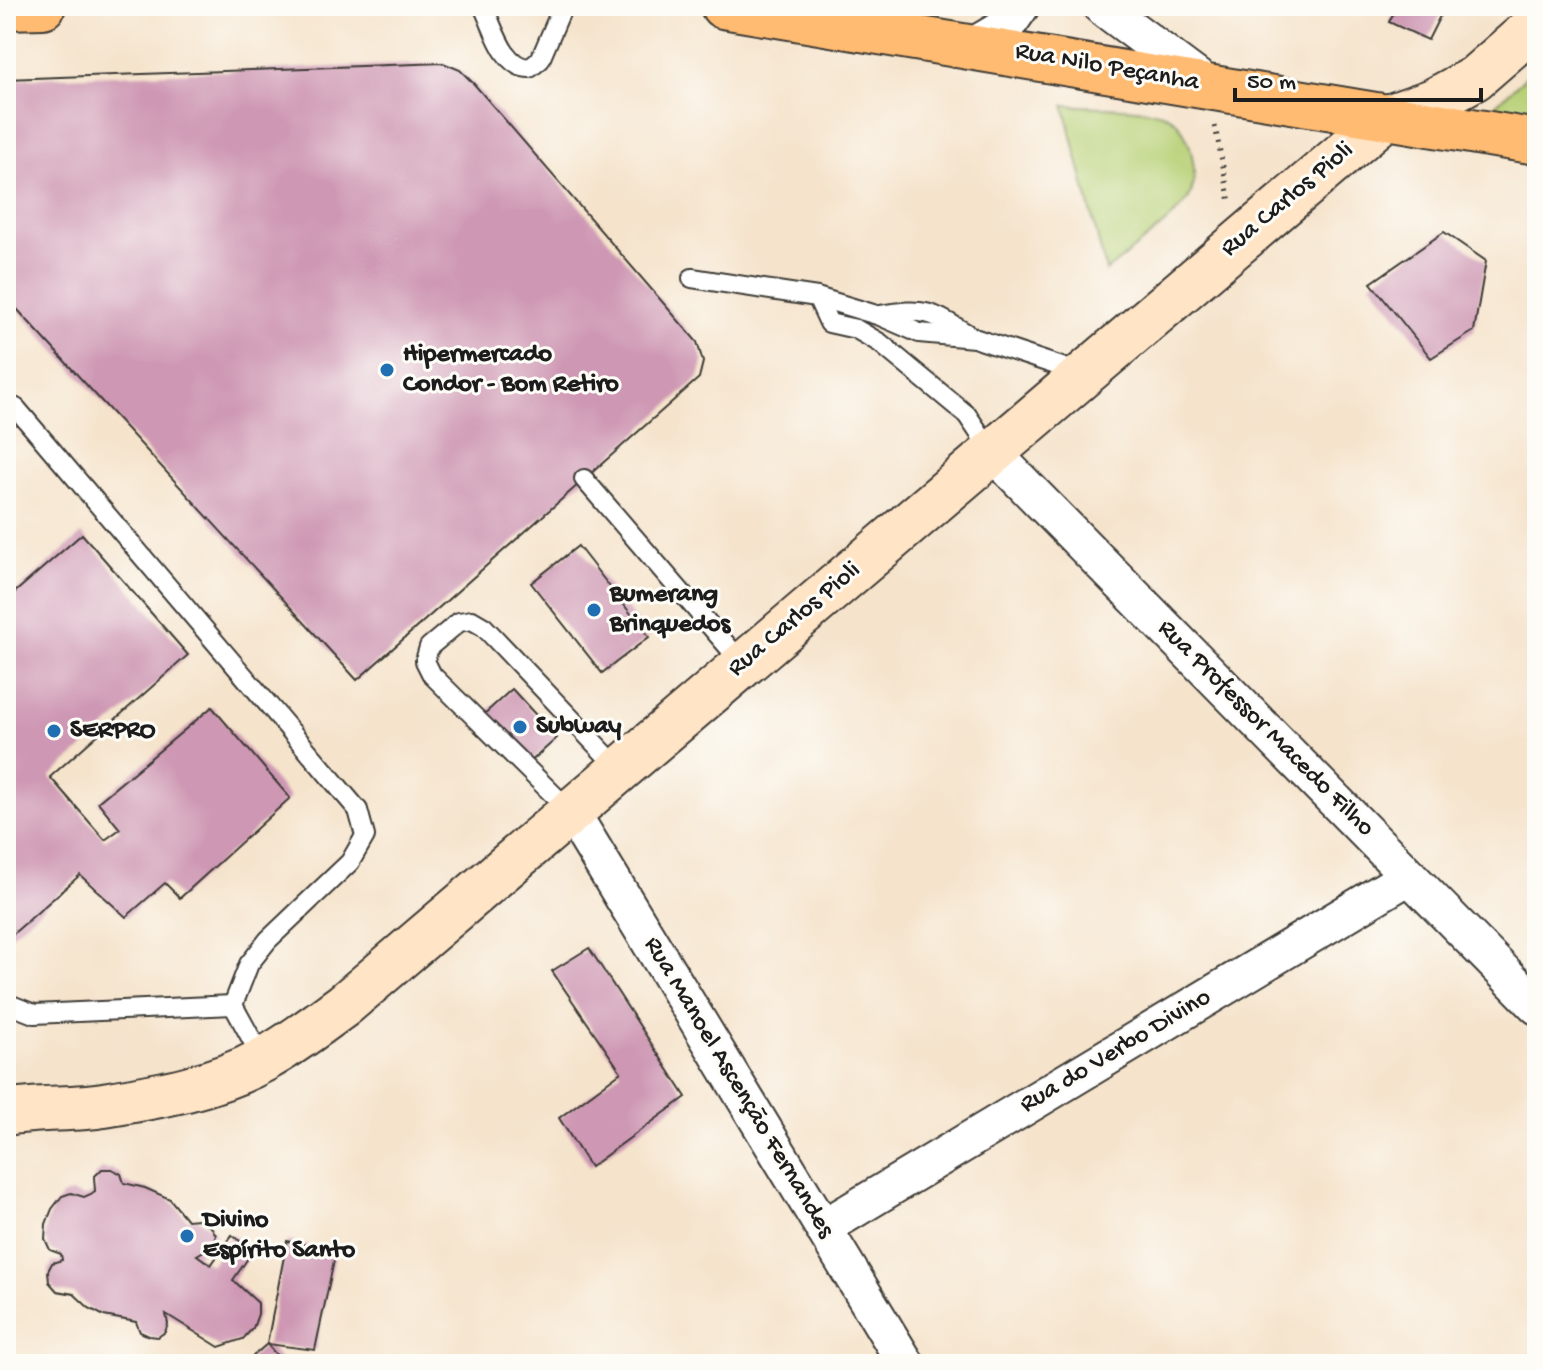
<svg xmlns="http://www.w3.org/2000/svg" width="1543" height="1370" font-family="'Gochi Hand',sans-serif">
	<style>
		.green { fill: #b7d076; stroke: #6a7649; stroke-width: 2 }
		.building { fill: #ce97b3 }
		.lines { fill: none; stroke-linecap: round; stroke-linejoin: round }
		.service-casing { stroke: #3d3a36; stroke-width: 22 }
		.minor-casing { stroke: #3d3a36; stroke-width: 40 }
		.secondary-casing { stroke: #3d3a36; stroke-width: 48 }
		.primary-casing { stroke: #3d3a36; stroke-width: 48 }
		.path { stroke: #3d3a36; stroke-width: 5; stroke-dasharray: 2 6; stroke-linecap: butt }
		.service { stroke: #fff; stroke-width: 18 }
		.minor { stroke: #fff; stroke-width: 36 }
		.secondary { stroke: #ffe4c6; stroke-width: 44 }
		.primary { stroke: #ffbb71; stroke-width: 44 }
		.poi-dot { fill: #1f6fb2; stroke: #fdfcf7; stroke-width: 3 }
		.labels { text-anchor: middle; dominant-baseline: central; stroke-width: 6; stroke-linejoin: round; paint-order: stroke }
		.street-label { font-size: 26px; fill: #1c1c1c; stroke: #fdfcf7 }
		.poi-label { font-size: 26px; font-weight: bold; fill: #1c1c1c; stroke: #fdfcf7; text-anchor: start }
	</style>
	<rect width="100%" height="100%" fill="#fdfcf7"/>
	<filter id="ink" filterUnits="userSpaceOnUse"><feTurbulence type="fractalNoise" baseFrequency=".0125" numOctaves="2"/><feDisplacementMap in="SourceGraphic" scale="16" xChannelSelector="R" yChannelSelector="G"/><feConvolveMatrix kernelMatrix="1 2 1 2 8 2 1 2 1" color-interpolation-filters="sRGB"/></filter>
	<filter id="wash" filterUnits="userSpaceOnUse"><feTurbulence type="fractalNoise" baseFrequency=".006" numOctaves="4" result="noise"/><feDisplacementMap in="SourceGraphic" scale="32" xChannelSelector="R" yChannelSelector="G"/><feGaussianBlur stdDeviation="1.8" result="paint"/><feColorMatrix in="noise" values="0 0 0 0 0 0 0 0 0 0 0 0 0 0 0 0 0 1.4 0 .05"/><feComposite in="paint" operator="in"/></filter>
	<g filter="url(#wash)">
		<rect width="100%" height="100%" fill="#f5e3cb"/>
		<g class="green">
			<path d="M1537 66V118L1490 110Z"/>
			<path d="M1064 105C1095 108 1139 105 1168 116 1179 121 1185 134 1189 144 1194 160 1196 177 1191 193 1185 212 1124 256 1106 271Z"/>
		</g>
		<g id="blocks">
			<g class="building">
				<path d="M1397 6H1445L1428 40 1389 22Z"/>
				<path d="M443 63 460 70 474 84 697 342 703 362 699 378 357 680 6 297V79Z"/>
				<path d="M1444 232 1486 261 1474 331 1431 358 1371 283Z"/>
				<path d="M82 534 188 655 50 777 105 840 120 829 98 802 212 707 290 798 180 898 165 883 126 917 80 875 6 940V600Z"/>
				<path d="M578 546 649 637 602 673 531 583Z"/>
				<path d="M512 689 557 738 527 765 482 716Z"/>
				<path d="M589 948 686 1097 590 1167 559 1118 621 1072 552 971Z"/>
				<path d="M102 1169H112L121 1174 124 1183 145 1188 170 1199 187 1220 198 1219 212 1228 216 1235 212 1246 197 1255 211 1265 232 1235 253 1251 233 1280 258 1303V1314L253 1328 243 1339 219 1347 166 1314 168 1324 165 1332 158 1337 149 1336 140 1332 136 1322 104 1316 89 1308 74 1294 57 1291 49 1282 48 1271 52 1263 62 1260 61 1254 50 1250 45 1239 46 1224 52 1209 62 1196 71 1193 84 1197 91 1194 95 1191 94 1177Z"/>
				<path d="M287 1241 336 1251 315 1350 267 1344Z"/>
				<path d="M267 1344 284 1364H244Z"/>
			</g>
		</g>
	</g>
	<g filter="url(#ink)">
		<use href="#blocks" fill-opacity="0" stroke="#3d3a36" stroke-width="2"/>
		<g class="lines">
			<g class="service-casing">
				<g id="service">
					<path d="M483 6C494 28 503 68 530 68L540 60 563 6"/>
					<path d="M692 278 817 297 880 316 919 333 974 338 1080 373"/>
					<path d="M817 297 829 323 856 329 880 343 967 415 992 452"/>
					<path d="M880 315C926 307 932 312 971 336"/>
					<path d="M6 403 16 408 358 810 365 836 350 862 268 940 249 964 233 1005"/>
					<path d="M584 479 743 664"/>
					<path d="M571 812 432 675 425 661 429 647 459 622 472 620 484 627 620 770"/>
					<path d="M6 1003 34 1014 233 1005"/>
					<path d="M233 1005 263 1060"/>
				</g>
			</g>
			<g class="minor-casing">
				<g id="minor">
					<path d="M1101 6 1207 85"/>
					<path d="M973 46 1007 26 1021 6"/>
					<path d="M992 452 1537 1006"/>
					<path d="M571 812 906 1364"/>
					<path d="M823 1228 1409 876"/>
				</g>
			</g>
			<g class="secondary-casing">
				<path id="secondary" d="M6 1113C38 1107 72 1110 104 1105 158 1096 214 1087 263 1060 291 1045 318 1024 344 1005L1385 118 1433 101 1475 78 1537 24"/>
			</g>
			<g class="primary-casing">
				<g id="primary">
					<path d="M723 6 1537 142"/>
					<path d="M6 7 43 6"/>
				</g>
			</g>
			<path class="path" d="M1215 126 1230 202"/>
			<use href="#service" class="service"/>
			<use href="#minor" class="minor"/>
			<use href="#secondary" class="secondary"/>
			<use href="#primary" class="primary"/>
		</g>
	</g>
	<g class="poi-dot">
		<circle cx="387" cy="370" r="8"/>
		<circle cx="594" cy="610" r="8"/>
		<circle cx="520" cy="727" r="8"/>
		<circle cx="54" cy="731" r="8"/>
		<circle cx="187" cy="1236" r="8"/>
	</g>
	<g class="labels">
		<g class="street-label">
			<text transform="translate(1107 68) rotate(10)">Rua Nilo Peçanha</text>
			<text transform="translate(1288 200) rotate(-40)">Rua Carlos Pioli</text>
			<text transform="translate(795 620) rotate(-40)">Rua Carlos Pioli</text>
			<text transform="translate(1265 729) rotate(45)">Rua Professor Macedo Filho</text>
			<text transform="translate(1116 1052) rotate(-31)">Rua do Verbo Divino</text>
			<text transform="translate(738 1088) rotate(59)">Rua Manoel Ascenção Fernandes</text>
		</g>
		<g class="poi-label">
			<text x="403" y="355">Hipermercado<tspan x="403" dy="30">Condor - Bom Retiro</tspan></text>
			<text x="610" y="595">Bumerang<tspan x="610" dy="30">Brinquedos</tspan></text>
			<text x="536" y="727">Subway</text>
			<text x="70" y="731">SERPRO</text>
			<text x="203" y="1221">Divino<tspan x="203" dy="30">Espírito Santo</tspan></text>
		</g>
	</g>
	<rect width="1543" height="1370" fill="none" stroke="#fdfcf7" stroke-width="32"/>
	<path d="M1235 88v12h246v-12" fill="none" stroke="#1c1c1c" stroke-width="4"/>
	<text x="1247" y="88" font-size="24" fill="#1c1c1c" stroke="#fdfcf7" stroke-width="6" paint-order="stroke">50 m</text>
</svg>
